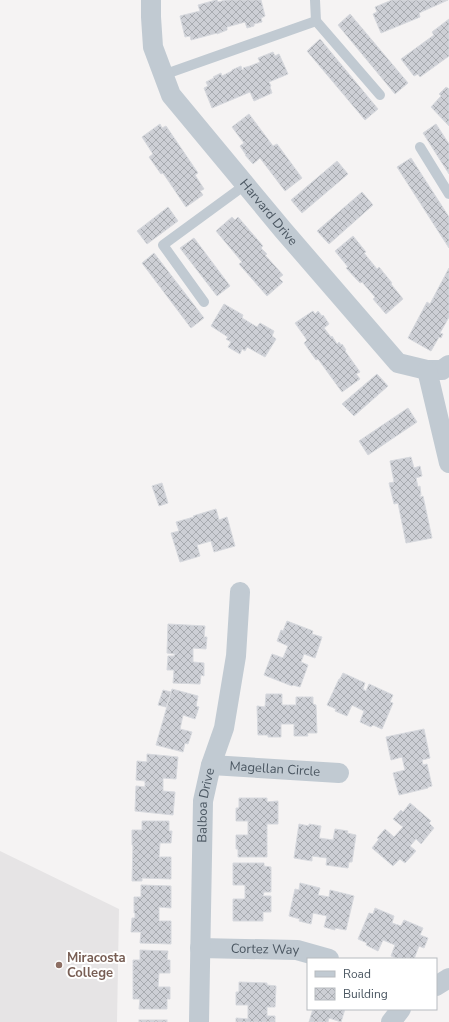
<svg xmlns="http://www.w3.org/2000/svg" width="449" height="1022" font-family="'Nunito Sans',sans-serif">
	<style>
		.education { fill: #e6e4e5 }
		.building { fill: url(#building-cross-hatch); stroke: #d7d9de }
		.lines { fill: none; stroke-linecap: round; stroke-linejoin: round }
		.service { stroke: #c1cad2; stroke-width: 10 }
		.minor { stroke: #c1cad2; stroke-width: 20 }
		.education-dot { fill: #8d6e63; stroke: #fff; stroke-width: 1.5 }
		.labels { text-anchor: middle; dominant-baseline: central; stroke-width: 4; stroke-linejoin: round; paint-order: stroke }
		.street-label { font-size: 13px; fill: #4a5661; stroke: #fff }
		.education-label { font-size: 13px; font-weight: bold; fill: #785e54; stroke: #fff; text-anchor: start }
	</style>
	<defs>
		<pattern id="building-cross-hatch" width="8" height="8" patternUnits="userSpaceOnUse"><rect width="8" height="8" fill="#cdcfd5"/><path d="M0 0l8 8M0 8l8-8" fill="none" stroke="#a8abb0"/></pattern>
	</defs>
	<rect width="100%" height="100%" fill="#f5f3f3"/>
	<path class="education" d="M0 851 119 909 117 1022H0Z"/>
	<g class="building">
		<path d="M216 0H217L218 2 226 0H261L265 16 261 18 262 22 254 24V26L247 28 245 22 227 27V30L217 34V33L191 40 190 36 185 37 180 16 200 11 198 5Z"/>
		<path d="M392 0H448L419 13 420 17 381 33 373 14 377 12 375 7Z"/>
		<path d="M350 14 408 83 395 94 338 25Z"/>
		<path d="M449 19V56L420 77 418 74 414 76 401 59 434 35 432 32Z"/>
		<path d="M320 39 378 109 365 120 307 51Z"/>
		<path d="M273 52 275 56 279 54 288 74 269 82 271 86 270 87 272 93 254 101 250 92 212 108 204 88 208 86 206 82 214 78 213 77 221 73 222 76 232 71V70L241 66 242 70 244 69 243 68 250 66 260 62 258 58Z"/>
		<path d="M446 87 449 89V126L431 107 441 96 439 94Z"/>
		<path d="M249 114 273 146 277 144 302 178 285 191 260 158 253 164 245 155H246L240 146 244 143 232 127Z"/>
		<path d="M160 124 162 128 166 126 198 173 195 175 204 189 200 191 203 195 186 207 163 173 161 174 149 157 153 154 142 137Z"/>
		<path d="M436 124 449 144V174L423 133Z"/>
		<path d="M411 158 449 217V248L397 167Z"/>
		<path d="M337 161 348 174 302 213 291 200Z"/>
		<path d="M362 192 373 205 329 244 317 231Z"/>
		<path d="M168 207 178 221 147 244 137 231Z"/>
		<path d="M232 217 235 220 238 217 263 246 261 248 267 254 265 255 283 275 279 278 283 282 267 296 239 264 242 262 216 231Z"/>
		<path d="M353 236 366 252 364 253 377 269 379 267 392 283 391 284 403 299 386 314 373 299 375 297 362 282 360 283 346 268 348 267 335 251Z"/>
		<path d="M194 238 230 286 217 296 180 248Z"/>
		<path d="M154 253 204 318 191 328 142 263Z"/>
		<path d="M449 268V317L440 333 443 334 441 338 439 337 431 351 408 338 427 302 430 304Z"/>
		<path d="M224 304 243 315 242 318 257 327 260 323 274 331 272 336 276 339 265 357 247 347 245 351 242 349 240 354 228 347 231 342 226 339 228 337 211 326Z"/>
		<path d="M313 311 315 314 318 311 322 316 323 315 329 324 324 328 331 337 332 336 337 344 339 342 341 345 342 344 346 350 345 351 360 372 356 374 360 379 342 392 318 359 316 360 304 343 307 340 295 323Z"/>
		<path d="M377 374 388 386 354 416 342 404Z"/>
		<path d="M408 408 417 422 368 455 359 441Z"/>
		<path d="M411 457 414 468 420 466 422 476 416 478 418 487 420 486 421 495H420V497L423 496 432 538 406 543 398 503 394 504 389 483 394 482 390 461Z"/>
		<path d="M162 483 168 503 159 506 152 486Z"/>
		<path d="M216 509 219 520 227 517 235 546 214 552 211 541 197 545 200 556 180 562 171 533 179 531 176 522 194 517 193 516Z"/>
		<path d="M287 621 313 631 312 634 322 637 315 658 304 654 301 662 308 665 300 687 293 685 292 686 264 675 272 654 283 658 288 646 277 641 281 630 283 631Z"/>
		<path d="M168 624 205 626 204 637H207L206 649 193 648V662L204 663V676L201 675 200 684 173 683 174 670H167L168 656H174L175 654 167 653Z"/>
		<path d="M343 673 365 683 363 689 366 691 369 684 393 695 390 702 393 703 382 729 373 725 371 727 360 722 364 711 352 705 347 716 335 711 336 709 327 705 339 679H340Z"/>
		<path d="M172 689 198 696 196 706 199 707 195 719 183 715 180 729 192 732 188 744 185 743 183 752 156 745Z"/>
		<path d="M163 690 171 692 166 707 158 705Z"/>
		<path d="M266 694H282V705H296V697H313V704L316 705 317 733H307L308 736H294V724H281V737H268V735H258L257 706 265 707Z"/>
		<path d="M424 729 430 758 422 760 423 765 427 764 432 786 428 787V788L399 795 393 773 405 770 402 757 391 760 386 737Z"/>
		<path d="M147 754 178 757 176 779 163 778V791L175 792 173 815 135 811 136 786 145 787V781L136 780 137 761 147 762Z"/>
		<path d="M239 798H267V802L278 801V824H267V857H238V849H236V835H248V821H236V808H239Z"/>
		<path d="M410 803 431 821 429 823 434 828 421 844 416 839 410 846 416 851 405 863 400 859 393 866 372 848 379 839 377 838 385 829 394 837 403 827 393 819 401 810 403 812Z"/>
		<path d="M142 821H169V831H172L171 843H160L159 857H171V879L142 878V881H132L133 845H132V830H142Z"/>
		<path d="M299 824 309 826V824L321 826 319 838 333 840 335 829 348 831 347 833 356 835 352 862H349L348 868 326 865 327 858 312 856V861L294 858Z"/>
		<path d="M233 863H264V866L271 867V892H264L263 896H271V912H263V921H233V899H245V885H233Z"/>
		<path d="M300 883 320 888 318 895 329 897 330 890 354 896 346 930 335 928V930L324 927 327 916 313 913 311 924 299 921 300 919 289 916 295 889 299 890Z"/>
		<path d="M141 885 171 886V908L159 907V921H171V944L140 943 141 932H131L132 918H135V913H134V897H141Z"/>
		<path d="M375 908 394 916 392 923 401 926 404 920 423 928 420 935 428 938 424 948 419 946 414 959H405L403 958V959H398L391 956 395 945 383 940 378 951 366 945 367 943 358 939 369 913 373 914Z"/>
		<path d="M140 950 168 951 167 960H170V973H159L158 987H170V999H167V1009H139L140 999H133V960H140Z"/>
		<path d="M239 982 267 983V985L276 986 275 1007H267V1016H275V1022H236V1018L248 1019V1005H236V992H239Z"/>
		<path d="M313 1009H345L341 1022 329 1018 328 1022H309Z"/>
		<rect x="139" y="1020" width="28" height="2"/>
	</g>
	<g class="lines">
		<g class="service">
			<path d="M316 21 380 95"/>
			<path d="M163 75 316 21 315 0"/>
			<path d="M420 147 449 194"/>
			<path d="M204 302 163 245 245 185"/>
		</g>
		<g class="minor">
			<path id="s1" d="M151 0V17L153 47 171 95 283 230 398 363 427 370H442L449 365"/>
			<path d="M427 370 449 463"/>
			<path id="s2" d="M211 765 339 773"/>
			<path id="s3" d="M200 948 297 950 329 959"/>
			<path d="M436 986 449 978"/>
			<path id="s4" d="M199 1022 203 801 211 765 224 728 236 656 240 592"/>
			<path d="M391 1022 401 1009"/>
		</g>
	</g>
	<circle class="education-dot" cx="59" cy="965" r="4"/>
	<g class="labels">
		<g class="street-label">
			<text stroke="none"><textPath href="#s1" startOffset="251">Harvard Drive</textPath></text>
			<text stroke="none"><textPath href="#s2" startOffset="64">Magellan Circle</textPath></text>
			<text stroke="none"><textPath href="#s4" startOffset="217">Balboa Drive</textPath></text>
			<text stroke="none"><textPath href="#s3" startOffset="65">Cortez Way</textPath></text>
		</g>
		<g class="education-label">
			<text x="67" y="958">Miracosta<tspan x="67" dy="15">College</tspan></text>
		</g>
	</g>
	<rect x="307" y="958" width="130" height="52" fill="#ffffff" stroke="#b7bbc0"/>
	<rect x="315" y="971" width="20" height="6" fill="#c1cad2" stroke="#b7bbc0"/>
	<text x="343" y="978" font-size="12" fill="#4a5661">Road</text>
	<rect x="315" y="988" width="20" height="12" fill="url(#building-cross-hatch)" stroke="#b7bbc0"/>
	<text x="343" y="998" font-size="12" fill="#4a5661">Building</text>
</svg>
